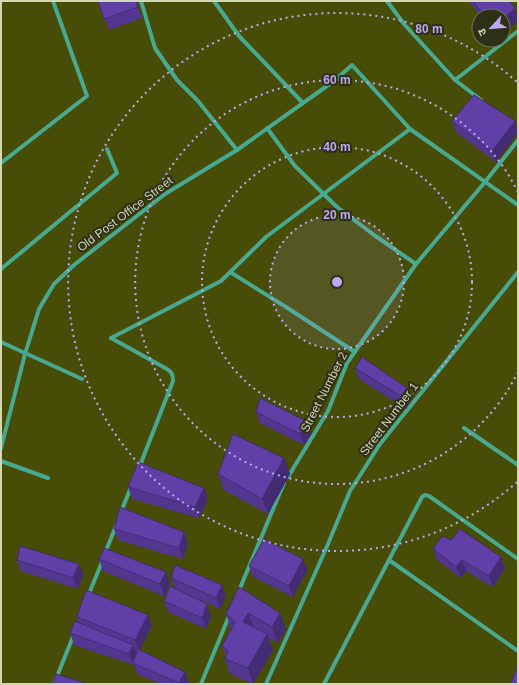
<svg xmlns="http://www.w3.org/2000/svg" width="519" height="685" font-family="Arial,'Noto Sans Devanagari',sans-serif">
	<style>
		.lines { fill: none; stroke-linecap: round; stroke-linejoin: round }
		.street { stroke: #48a990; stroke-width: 4 }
		.wall { fill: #53368f; fill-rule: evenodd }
		.shaded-wall { fill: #432c74 }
		.building { fill: #603fa6; stroke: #432c74 }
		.ring { fill: none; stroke: #bbaaf6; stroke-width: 2; stroke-dasharray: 2 4 }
		.labels { text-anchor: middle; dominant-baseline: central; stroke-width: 4; stroke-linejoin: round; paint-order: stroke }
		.street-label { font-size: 12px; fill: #d3d7b7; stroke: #2d3016 }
		.centre { fill: #bbaaf6; stroke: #2d3016; stroke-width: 2 }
		.ring-label { font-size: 12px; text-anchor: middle; font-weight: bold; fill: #bbaaf6; stroke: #2d3016; stroke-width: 4; stroke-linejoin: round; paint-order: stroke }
	</style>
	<rect width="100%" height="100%" fill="#474c06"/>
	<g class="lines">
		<g class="street">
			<path d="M141 1 155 48 177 80 198 101 237 150"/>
			<path d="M214 1 239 36 302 102"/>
			<path d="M387 1 404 24 455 80 481 100"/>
			<path d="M455 80 518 31"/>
			<path d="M267 128 295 166 337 207 374 235 416 264"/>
			<path d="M1 163 87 96 53 1"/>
			<path d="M1 269 117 173 107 149"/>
			<path d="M230 272 286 307 355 352"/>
			<path d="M111 338 167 369C172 372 173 375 173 381L139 468"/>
			<path d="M111 338 221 281 266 237 410 129"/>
			<path d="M1 342 82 379"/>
			<path d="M464 428 518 465"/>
			<path d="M1 448 25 354 39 309 54 284 74 265 165 194 237 150 334 81 352 65 410 129 518 205"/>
			<path d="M1 461 48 478"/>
			<path d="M288 477 328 411 347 363 416 264 485 182 518 140"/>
			<path d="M121 512 131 487"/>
			<path d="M105 553 116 526"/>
			<path d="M389 560 518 651"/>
			<path d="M238 593 284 483"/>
			<path d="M88 596 102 562"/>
			<path d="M54 684 74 634"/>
			<path d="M201 684 229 616"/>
			<path d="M266 684 328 544 350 491 380 444 518 272"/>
			<path d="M324 684 422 497 425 495 429 496 518 559"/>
		</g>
	</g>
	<g class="wall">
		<path d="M98 1H136L142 18 109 30Z"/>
		<path d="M469 1H509L518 21 503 34V16H480Z"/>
		<path d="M474 95 496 162 456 132 452 121Z"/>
		<path d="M355 368 407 388 411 400 406 409 359 379Z"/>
		<path d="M256 412 308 422 312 433 304 445 260 423Z"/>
		<path d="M284 458 290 474 268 514 224 490 218 474Z"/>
		<path d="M128 487 204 488 208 499 199 518 132 499Z"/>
		<path d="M114 529 188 543 183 559 118 540Z"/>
		<path d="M433 549 505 568 493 587 466 571 461 578 437 560Z"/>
		<path d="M99 559 170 583 164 596 103 571Z"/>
		<path d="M17 560 79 564 83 575 78 589 21 571Z"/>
		<path d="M249 566 307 570 293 597 253 577Z"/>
		<path d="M171 578 226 596 220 609 183 592 211 616 206 629 168 612 164 601 175 588Z"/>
		<path d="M239 587 286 629 278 643 268 637 273 650 253 684 230 674 225 659 226 656 222 646 231 629 226 614Z"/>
		<path d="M148 615 152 626 139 650 185 672 189 683V684H160L137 674 134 665 74 645 70 633 78 622 77 617ZM134 649 137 651 136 654Z"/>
	</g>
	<g class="shaded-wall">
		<path d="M515 8 518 17V21L503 34V19Z"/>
		<path d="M515 121 518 130V133L496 162 492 151Z"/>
		<path d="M407 388 411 400 406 409 402 397Z"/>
		<path d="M308 422 312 433 304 445 300 434Z"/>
		<path d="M284 458 290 474 268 514 262 499Z"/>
		<path d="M204 488 208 499 199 518 195 507Z"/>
		<path d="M184 532 188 543 183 559 179 548Z"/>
		<path d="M501 557 505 568 493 587 489 576Z"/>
		<path d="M303 559 307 570 293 597 289 586Z"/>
		<path d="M462 560 466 571 461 578 456 567Z"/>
		<path d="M79 564 83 575 78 589 73 578Z"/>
		<path d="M166 572 170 583 164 596 160 584Z"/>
		<path d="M222 585 226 596 220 609 216 598Z"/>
		<path d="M207 604 211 616 206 629 202 618Z"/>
		<path d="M248 613 254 629 243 622Z"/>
		<path d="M280 613 286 629 278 643 272 627Z"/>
		<path d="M148 615 152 626 139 651 135 640Z"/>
		<path d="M267 634 273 650 253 684 248 668Z"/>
		<path d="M133 645 137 656 133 663 134 665 129 654Z"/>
		<path d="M185 672 189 683V684H180L179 683Z"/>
	</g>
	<g class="building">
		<path d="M98 1H136L138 7 104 19Z"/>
		<path d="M473 1H509L515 8 503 19V16H484Z"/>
		<path d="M474 95 515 121 492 151 452 121Z"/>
		<path d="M362 357 407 388 402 397 355 368Z"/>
		<path d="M260 398 308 422 300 434 256 412Z"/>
		<path d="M233 434 284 458 262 499 218 474Z"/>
		<path d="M138 462 204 488 195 507 128 487Z"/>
		<path d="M120 507 184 532 179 548 114 529Z"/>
		<path d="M460 529 501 557 489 576 462 560 456 567 433 549 442 536 451 540Z"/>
		<path d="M264 539 303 559 289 586 249 566Z"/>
		<path d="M20 546 79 564 73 578 17 560Z"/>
		<path d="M104 548 166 572 160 584 99 559Z"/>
		<path d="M175 565 222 585 216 598 171 578Z"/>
		<path d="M170 586 207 604 202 618 164 601Z"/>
		<path d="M239 587 280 613 272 627 248 613 243 622 267 634 248 668 225 659 228 651 222 646 235 622 226 614Z"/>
		<path d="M86 590 148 615 135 640 77 617Z"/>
		<path d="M75 621 133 645 129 654 70 633Z"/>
		<path d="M138 649 185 672 179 683 133 663Z"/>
		<path d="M518 665V684H511Z"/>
		<path d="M56 674 88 684H53Z"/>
	</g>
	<circle cx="337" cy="282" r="67" fill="#bbaaf6" fill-opacity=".12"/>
	<g class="ring">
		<circle cx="337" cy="282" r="67"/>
		<circle cx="337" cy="282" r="135"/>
		<path d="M518 372A202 202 0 1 1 518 192"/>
		<path d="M517 482A269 269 0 1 1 517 82"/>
	</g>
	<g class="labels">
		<g class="street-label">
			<text transform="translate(125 214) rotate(-37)">Old Post Office Street</text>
			<text transform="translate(324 392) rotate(-63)">Street Number 2</text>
			<text transform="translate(389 419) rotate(-53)">Street Number 1</text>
		</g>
	</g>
	<circle cx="337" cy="282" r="6" class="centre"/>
	<g class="ring-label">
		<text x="429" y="33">80 m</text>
		<text x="337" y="84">60 m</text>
		<text x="337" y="151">40 m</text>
		<text x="337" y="219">20 m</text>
	</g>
	<rect width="519" height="685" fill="none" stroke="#d3d7b7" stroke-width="4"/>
	<g transform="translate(491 28) rotate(244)"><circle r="19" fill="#2d3016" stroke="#6f7356"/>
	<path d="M0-3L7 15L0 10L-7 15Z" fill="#bbaaf6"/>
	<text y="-6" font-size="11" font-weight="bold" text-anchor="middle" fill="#d3d7b7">उ</text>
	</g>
</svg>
